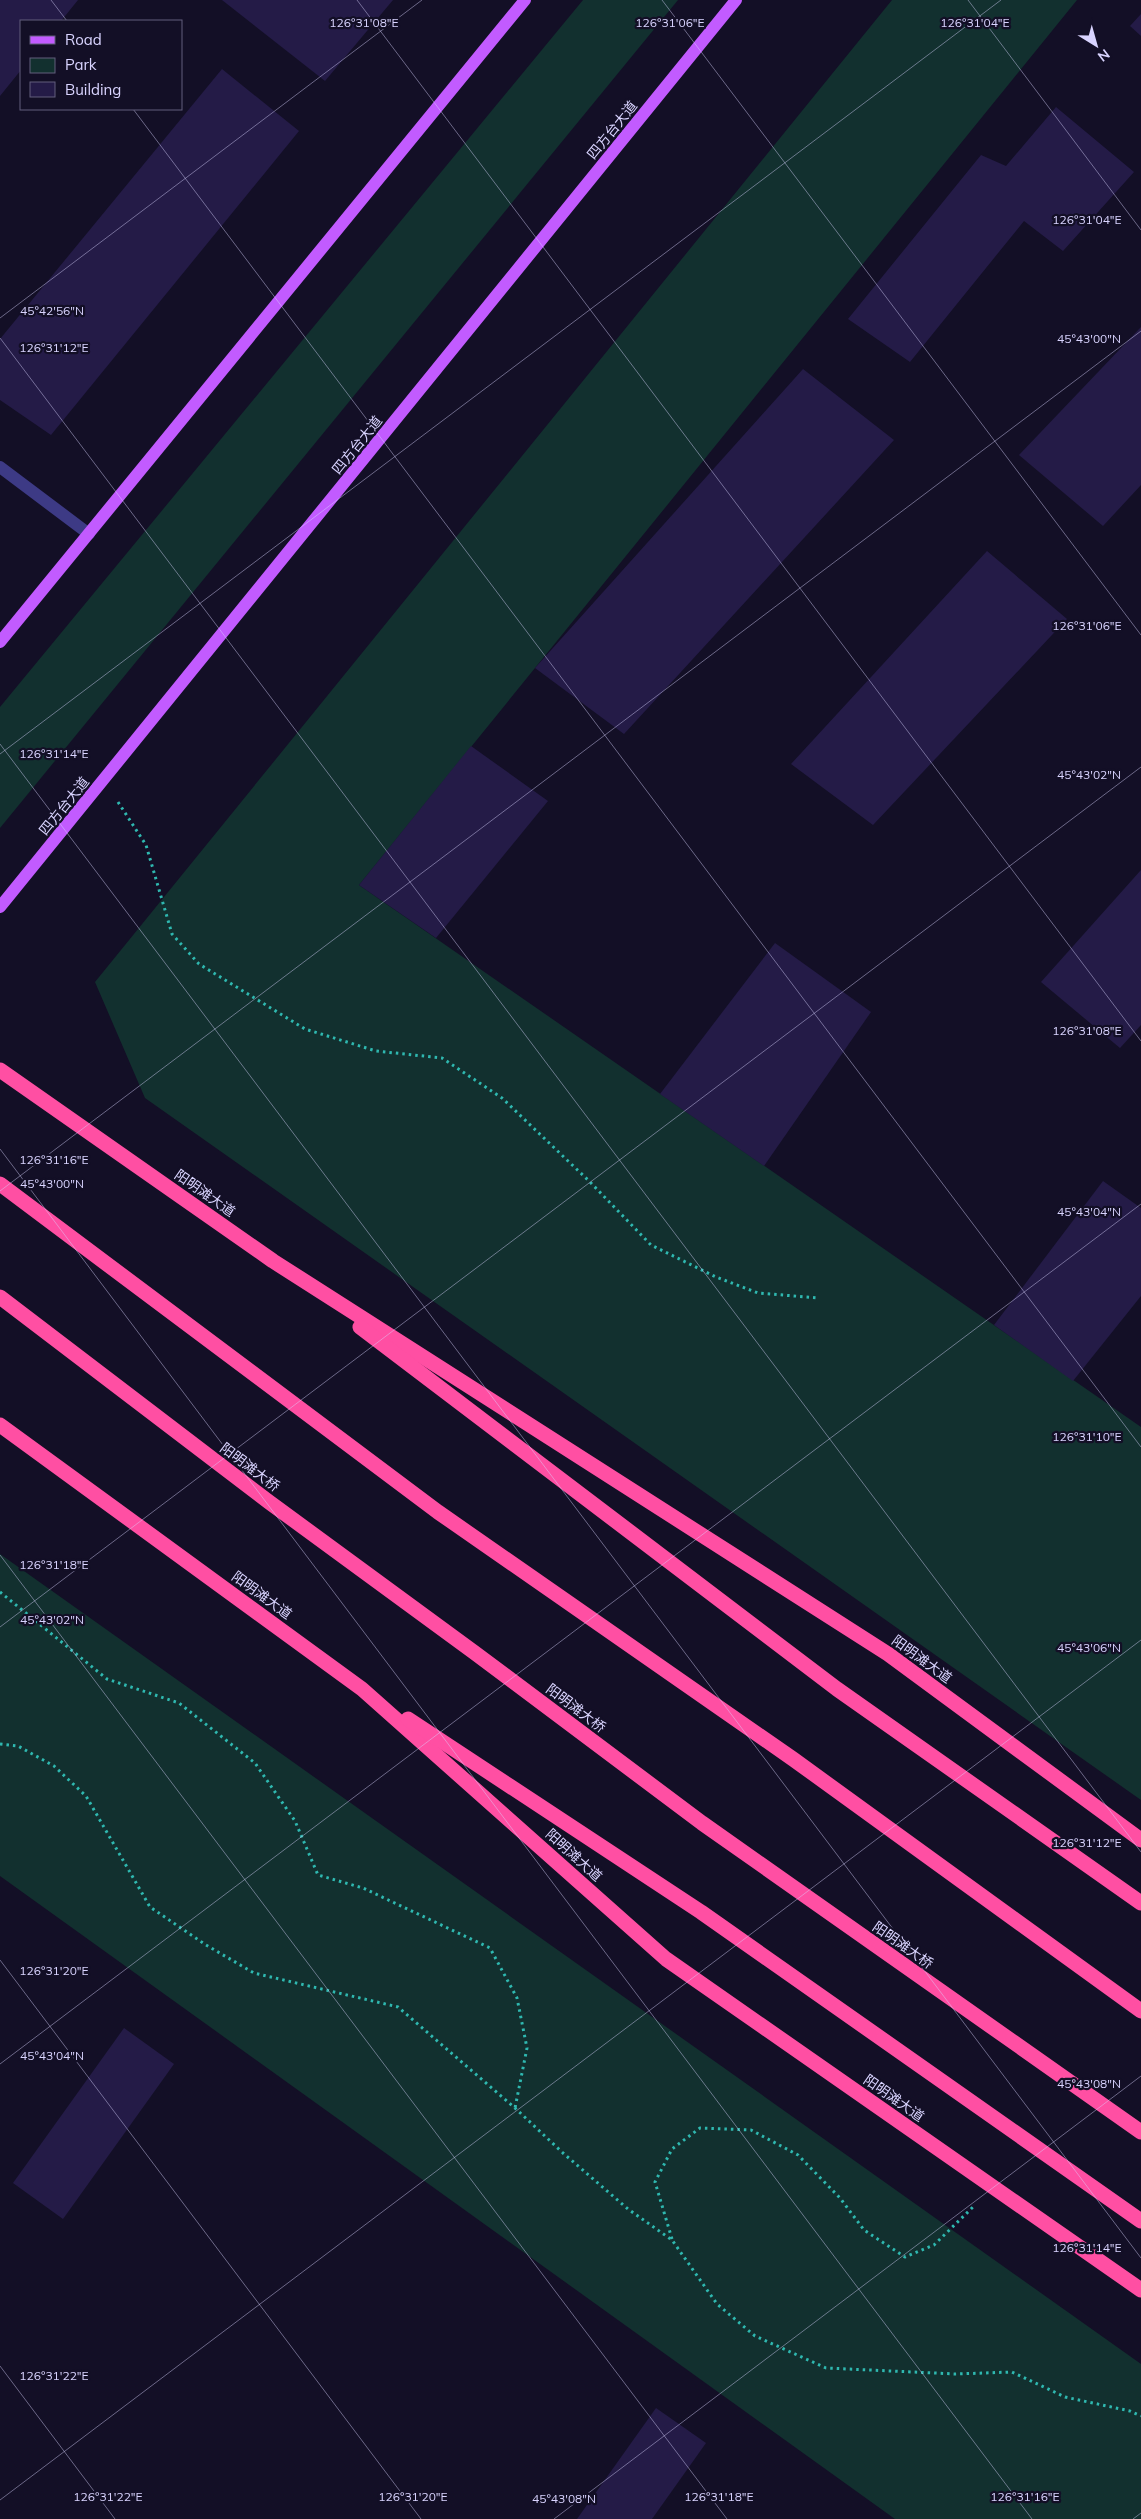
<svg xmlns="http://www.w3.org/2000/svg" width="1141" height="2519" font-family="Mulish,'Noto Sans SC',sans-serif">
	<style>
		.green { fill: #12302f }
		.building { fill: #241b47 }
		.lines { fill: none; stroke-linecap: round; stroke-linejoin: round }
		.path { stroke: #2fb8b0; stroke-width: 3; stroke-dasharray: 2.5 4; stroke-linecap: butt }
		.street { stroke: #3d3a85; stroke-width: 12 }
		.primary { stroke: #c25bff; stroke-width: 12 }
		.highway { stroke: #ff4fa3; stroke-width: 15 }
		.ticks { fill: none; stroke: #d9d4ff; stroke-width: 1; stroke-opacity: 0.45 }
		.labels { text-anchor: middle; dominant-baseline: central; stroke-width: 4.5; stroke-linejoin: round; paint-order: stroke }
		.street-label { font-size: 14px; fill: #d9d4ff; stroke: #130f26 }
		.ticks-label { font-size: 12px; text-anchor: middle; fill: #d9d4ff; stroke: #130f26; stroke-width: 4.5; stroke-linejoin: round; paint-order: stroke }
	</style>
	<rect width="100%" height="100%" fill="#130f26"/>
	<g class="green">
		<path d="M583 0H678L0 828V707Z"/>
		<path d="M892 0H1077L359 885 1141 1427V1800L145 1098 95 982Z"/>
		<path d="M0 1554 1141 2364V2519H895L0 1876Z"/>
	</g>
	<g class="building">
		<path d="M0 0H78L61 21H21V70L0 96Z"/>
		<path d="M222 0H393L325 81Z"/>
		<path d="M1141 14V36L1130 26Z"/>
		<path d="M222 69 299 131 51 435 0 400V339Z"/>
		<path d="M1056 107 1134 172 1063 251 1024 221 910 362 848 319 981 155 1006 166Z"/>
		<path d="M1141 327V485L1103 526 1019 455Z"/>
		<path d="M803 369 894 440 624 734 535 668Z"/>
		<path d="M987 551 1067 619 873 825 791 764Z"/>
		<path d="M471 746 548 801 436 938 359 885Z"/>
		<path d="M1141 870V1025L1120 1048 1041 982Z"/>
		<path d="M775 943 871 1012 764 1166 660 1094Z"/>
		<path d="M1103 1181 1141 1208V1296L1073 1381 994 1325Z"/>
		<path d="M124 2028 174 2064 63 2219 13 2183Z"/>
		<path d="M656 2408 706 2443 652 2519H577Z"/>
	</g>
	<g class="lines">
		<g class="path">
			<path d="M118 802 146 845 172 934 199 964 305 1029 376 1051 442 1058 502 1098 589 1181 651 1245 716 1277 758 1293 819 1298"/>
			<path d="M0 1592 107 1679 179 1703 255 1763 295 1821 318 1875 363 1888 490 1948 517 1998 527 2048 515 2108"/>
			<path d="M0 1744 18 1746 54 1766 86 1796 150 1907 206 1945 254 1973 398 2007 515 2108 563 2153 628 2209 672 2240 717 2304 755 2336 826 2368 956 2374 1012 2372 1065 2397 1130 2411 1141 2416"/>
			<path d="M672 2239 655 2182 672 2149 700 2128 751 2130 798 2155 840 2198 864 2230 905 2257 934 2245 973 2207"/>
		</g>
		<path class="street" d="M0 467 89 534"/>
		<g class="primary">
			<path d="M0 642 525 0"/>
			<path d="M0 907 736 0"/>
		</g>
		<g class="highway">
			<path d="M0 1070 273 1261 888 1654 1141 1840"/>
			<path d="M0 1184 438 1512 793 1759 1141 2011"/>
			<path d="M0 1297 269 1502 475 1653 702 1823 1141 2132"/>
			<path d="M360 1327 837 1689 1141 1903"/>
			<path d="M0 1425 362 1689 666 1959 1141 2290"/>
			<path d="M408 1719 701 1912 1141 2221"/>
		</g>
	</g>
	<path class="ticks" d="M51 0 67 21M357 0 1141 1041M662 0 1141 635M968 0 1141 230M133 109 1141 1447M0 318 422 0M0 338 1141 1852M0 744 1141 2258M0 754 1001 0M0 1149 1032 2519M0 1191 1141 331M0 1555 727 2519M0 1627 1141 767M0 1960 421 2519M0 2064 1141 1204M0 2366 115 2519M0 2500 1141 1640M554 2519 1141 2076M1133 2519 1141 2513"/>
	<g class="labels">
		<g class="street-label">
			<text transform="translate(612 130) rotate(-51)">四方台大道</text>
			<text transform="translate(357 445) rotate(-51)">四方台大道</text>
			<text transform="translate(64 806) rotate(-51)">四方台大道</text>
			<text transform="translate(205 1193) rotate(35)">阳明滩大道</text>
			<text transform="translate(250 1467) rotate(37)">阳明滩大桥</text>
			<text transform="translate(262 1595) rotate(36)">阳明滩大道</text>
			<text transform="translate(922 1659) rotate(36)">阳明滩大道</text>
			<text transform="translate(576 1708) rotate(37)">阳明滩大桥</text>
			<text transform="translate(574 1855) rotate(42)">阳明滩大道</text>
			<text transform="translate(903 1945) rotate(35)">阳明滩大桥</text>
			<text transform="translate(894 2098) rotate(35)">阳明滩大道</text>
		</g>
	</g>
	<g class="ticks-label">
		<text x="364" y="27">126°31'08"E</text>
		<text x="670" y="27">126°31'06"E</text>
		<text x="975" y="27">126°31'04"E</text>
		<text x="1087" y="224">126°31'04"E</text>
		<text x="52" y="315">45°42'56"N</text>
		<text x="1089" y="343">45°43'00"N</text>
		<text x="54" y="352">126°31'12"E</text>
		<text x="1087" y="630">126°31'06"E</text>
		<text x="54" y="758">126°31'14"E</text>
		<text x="1089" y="779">45°43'02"N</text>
		<text x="1087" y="1035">126°31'08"E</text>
		<text x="54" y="1164">126°31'16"E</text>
		<text x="52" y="1188">45°43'00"N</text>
		<text x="1089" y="1216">45°43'04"N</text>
		<text x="1087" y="1441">126°31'10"E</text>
		<text x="54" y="1569">126°31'18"E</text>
		<text x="52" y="1624">45°43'02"N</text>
		<text x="1089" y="1652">45°43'06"N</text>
		<text x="1087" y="1847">126°31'12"E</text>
		<text x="54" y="1975">126°31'20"E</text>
		<text x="52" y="2060">45°43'04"N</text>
		<text x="1089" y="2088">45°43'08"N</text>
		<text x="1087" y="2252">126°31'14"E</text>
		<text x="54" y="2380">126°31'22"E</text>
		<text x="108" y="2501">126°31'22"E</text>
		<text x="413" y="2501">126°31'20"E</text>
		<text x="719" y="2501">126°31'18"E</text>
		<text x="1025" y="2501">126°31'16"E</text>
		<text x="564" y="2503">45°43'08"N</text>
	</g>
	<rect x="20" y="20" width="162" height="90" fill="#130f26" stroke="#625e7d"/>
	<rect x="30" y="36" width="25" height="8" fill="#c25bff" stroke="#625e7d"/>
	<text x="65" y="45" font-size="15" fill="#d9d4ff">Road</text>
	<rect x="30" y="58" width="25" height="15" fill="#12302f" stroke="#625e7d"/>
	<text x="65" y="70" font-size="15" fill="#d9d4ff">Park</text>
	<rect x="30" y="82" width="25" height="15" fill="#241b47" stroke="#625e7d"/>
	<text x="65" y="95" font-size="15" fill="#d9d4ff">Building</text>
	<g transform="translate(1096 45) rotate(143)" stroke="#130f26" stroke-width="4" paint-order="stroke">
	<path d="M0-4L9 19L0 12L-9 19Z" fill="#d9d4ff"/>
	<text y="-8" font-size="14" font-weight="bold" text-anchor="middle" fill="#d9d4ff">N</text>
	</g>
</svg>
